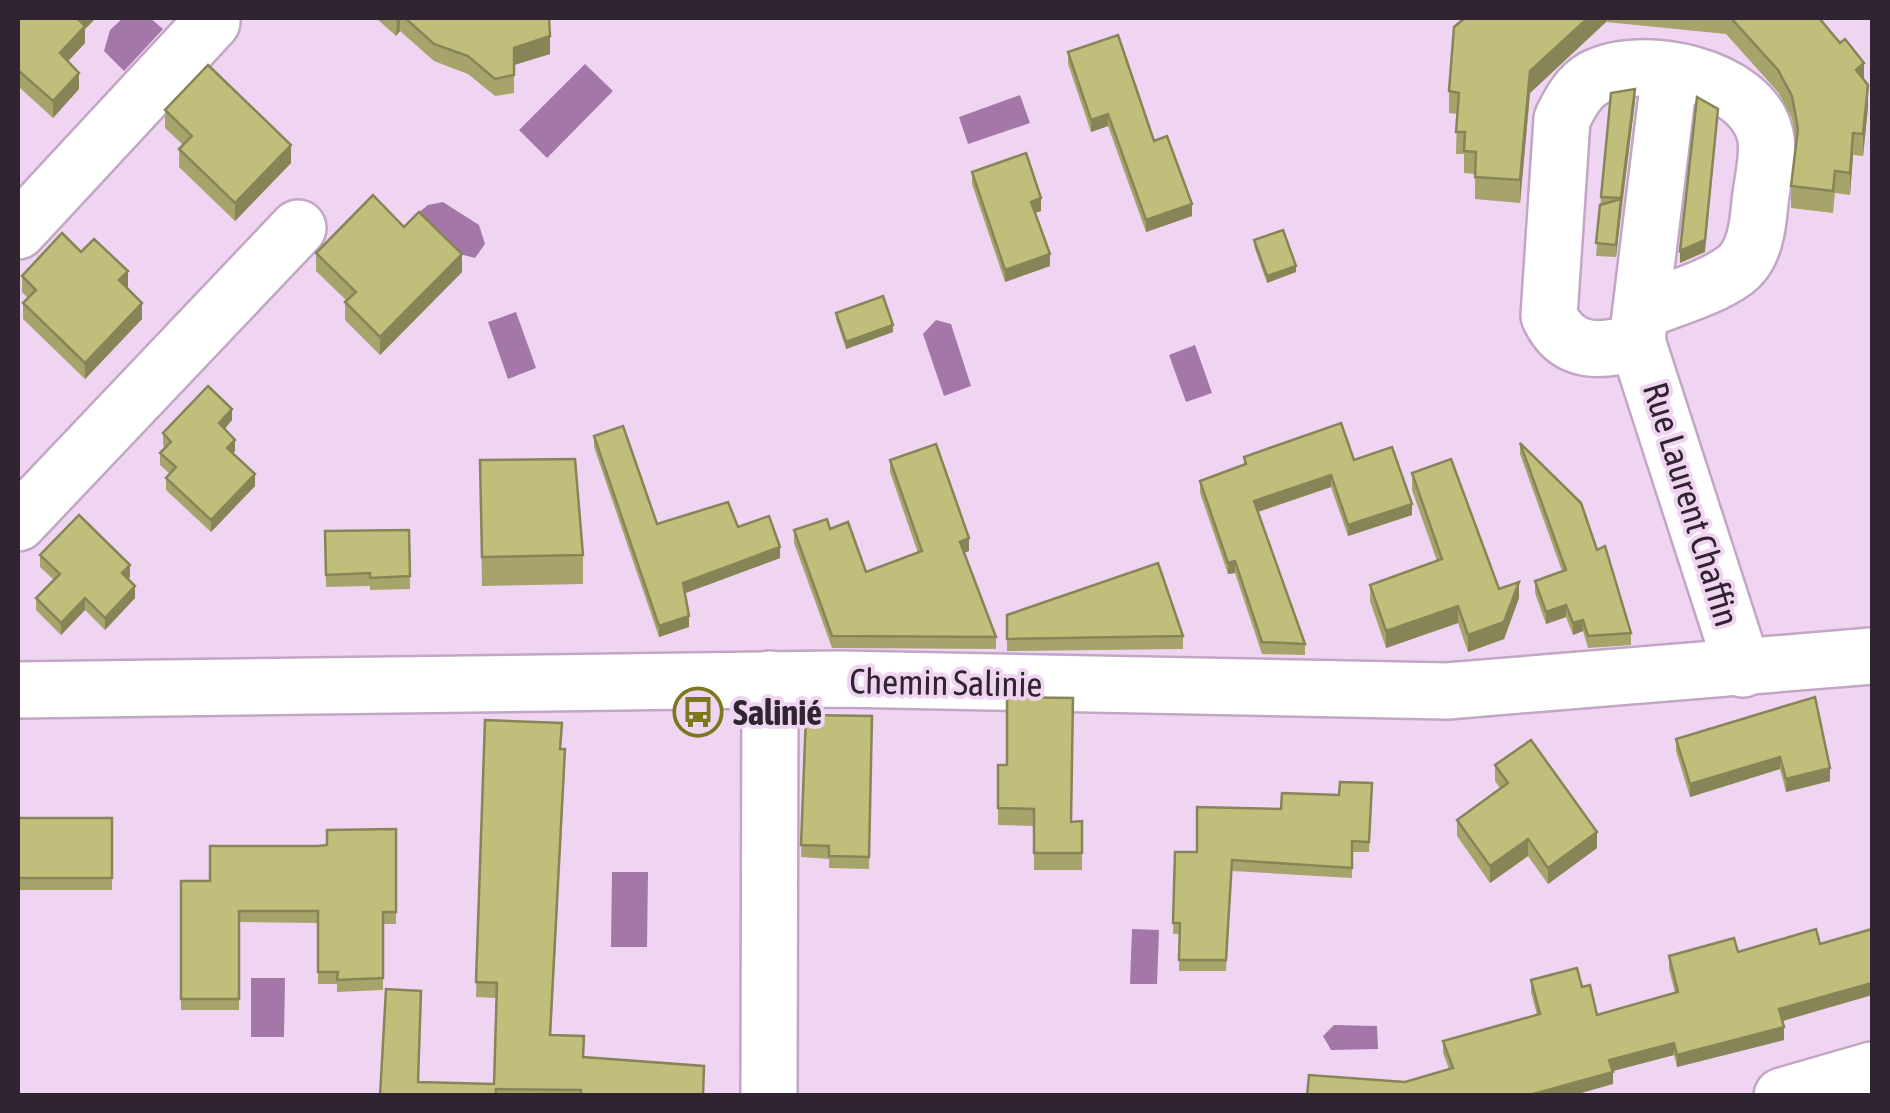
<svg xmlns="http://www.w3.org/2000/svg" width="1890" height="1113" font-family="'Asap Condensed',sans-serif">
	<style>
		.water { fill: #a377a7 }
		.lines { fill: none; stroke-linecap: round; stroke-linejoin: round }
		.minor-casing { stroke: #c1a7c3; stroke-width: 60 }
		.minor { stroke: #fff; stroke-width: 55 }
		.wall { fill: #a6a36b }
		.shaded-wall { fill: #878557 }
		.building { fill: #c1be7c; stroke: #878557; stroke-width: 2.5 }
		.labels { text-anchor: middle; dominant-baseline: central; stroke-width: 8; stroke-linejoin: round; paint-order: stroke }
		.street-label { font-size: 35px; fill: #2f242f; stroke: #f0d5f2 }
		.poi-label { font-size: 35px; font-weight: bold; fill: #2f242f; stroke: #f0d5f2; text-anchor: start }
	</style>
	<rect width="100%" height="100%" fill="#f0d5f2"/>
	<g class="water">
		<path d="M123 18H150L163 29 124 71 104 51 110 30Z"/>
		<path d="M585 64 613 91 547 158 519 130Z"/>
		<path d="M1020 95 1030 123 968 144 959 117Z"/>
		<path d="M443 202 479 225 485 244 475 258 460 254 418 213 428 205Z"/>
		<path d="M516 312 536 368 508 379 488 322Z"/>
		<path d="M936 320 951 324 971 386 944 396 923 334Z"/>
		<path d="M1195 345 1212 393 1186 402 1169 355Z"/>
		<path d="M612 872H648L647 947H611Z"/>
		<path d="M1132 929 1159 930 1157 984H1130Z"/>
		<path d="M251 978H285L284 1037H251Z"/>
		<path d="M1334 1025 1377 1026 1378 1049 1331 1050 1323 1036Z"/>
	</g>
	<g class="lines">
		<g class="minor-casing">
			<g id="minor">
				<path d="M1670 71 1637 341 1743 669"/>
				<path d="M18 231 212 22"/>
				<path d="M1637 341C1602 353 1567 355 1549 316L1562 119C1570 103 1578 87 1594 78 1641 53 1751 75 1765 134 1770 153 1762 182 1760 202 1758 226 1755 256 1734 271 1709 289 1671 299 1642 311"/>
				<path d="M18 523 298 228"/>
				<path d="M18 690 840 679 1447 691 1872 656"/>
				<path d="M769 1096 770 679"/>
				<path d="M1782 1096 1872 1070"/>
			</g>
		</g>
		<use href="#minor" class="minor"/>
	</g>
	<g class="wall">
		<path d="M18 18H96L85 29V43L68 61 79 89 53 118 19 87 18 89Z"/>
		<path d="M376 18H549L550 54 514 65V93L495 96 468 74 434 61 400 31 396 36Z"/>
		<path d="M1465 18H1819L1864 80 1868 107 1863 156 1853 155 1850 195 1835 193 1833 213 1791 208V186L1796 142 1792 118 1778 92 1726 34 1606 22 1530 93 1520 203 1475 199V174L1464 173V154H1456L1457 114 1449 113V91Z"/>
		<path d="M1068 52 1154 141 1192 216 1146 232 1108 126 1091 132 1068 64Z"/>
		<path d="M1635 101 1616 257 1596 256 1601 197Z"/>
		<path d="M165 110 291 163 235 221 179 167V149L183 145 165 128Z"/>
		<path d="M972 172 1041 211 1035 213 1050 266 1005 282 972 184Z"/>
		<path d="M404 227 462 272 380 355 345 320V302L347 301 316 271V253Z"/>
		<path d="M1254 240 1296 272 1267 283 1254 246Z"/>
		<path d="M81 252 128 287 126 288 142 319 85 379 23 319V303L28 298 22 292V276Z"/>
		<path d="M836 313 893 332 846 349 836 319Z"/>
		<path d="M232 420 225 429 235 451 233 453 255 486 211 532 166 490V478L170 474 160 465V453L165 448 163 445V433Z"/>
		<path d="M594 436 657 524 738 527 780 558 685 593 689 627 659 637 594 447Z"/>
		<path d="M1520 443 1597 550 1631 633V645L1588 648 1583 631 1573 635 1566 617 1546 624 1535 593V581L1562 571 1520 454Z"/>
		<path d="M1244 457 1354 460 1412 515 1348 536 1331 487 1258 512 1305 644V655L1262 654 1235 573 1228 574 1200 493V481L1244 465Z"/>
		<path d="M480 460 583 555V584L482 586Z"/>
		<path d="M890 460 969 551 964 553 996 637V649L832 648 794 543V530L830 529 866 572 918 553 890 472Z"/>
		<path d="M1412 473 1499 589 1519 598 1504 639 1468 652 1458 623 1386 648 1370 601V585L1437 561 1412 490Z"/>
		<path d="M409 530 410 589 370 590V586L326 587 325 531Z"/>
		<path d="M40 555 130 577 128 579 135 598 105 630 85 610 61 635 36 610V598L54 580 40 567Z"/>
		<path d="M1007 615 1183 636V649L1007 651Z"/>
		<path d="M806 715 872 716 869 869 829 868V859L801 857Z"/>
		<path d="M485 720 561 749 565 764 551 1035 584 1057 704 1096H380L418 1082 494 1084 496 998 476 997Z"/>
		<path d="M1676 739 1830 768V781L1786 792 1780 769 1690 797 1676 751Z"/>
		<path d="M998 765 1071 822 1082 821V870H1034V826L998 825Z"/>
		<path d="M1495 765 1597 848 1548 884 1528 856 1490 883 1457 836V820L1500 788 1495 781Z"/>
		<path d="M1372 783 1369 852H1352V878L1232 871 1226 971H1179L1180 934H1173L1175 852H1197Z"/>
		<rect x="18" y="818" width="94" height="72"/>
		<path d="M396 829V924H383V990L337 992V984H318V923L239 922V1010H181V881H210L318 846Z"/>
		<path d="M1820 944 1872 995 1782 1021 1784 1040 1677 1067 1674 1055 1613 1071V1084L1405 1082 1449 1069 1443 1053V1041L1537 1015 1531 992V980L1582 987 1597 1015 1675 993 1669 969V956L1738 952Z"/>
	</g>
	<g class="shaded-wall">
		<path d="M80 18H96L85 29V43L60 70V53Z"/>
		<path d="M397 18H400V31L396 36Z"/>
		<path d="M1588 18H1606V22L1530 93 1520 203V180L1530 71Z"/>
		<path d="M550 36V54L514 65V48Z"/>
		<path d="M1864 63V85L1856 70Z"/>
		<path d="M79 73V89L53 118V101Z"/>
		<path d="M1868 85V107L1863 156V134Z"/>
		<path d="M1635 89V101L1621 211V198Z"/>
		<path d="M1718 109 1705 252 1680 263V251Z"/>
		<path d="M1108 114V126L1091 132V120Z"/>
		<path d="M1853 133V155L1850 195V173Z"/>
		<path d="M291 145V163L235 221V203Z"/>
		<path d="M1041 198V211L1031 214V202Z"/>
		<path d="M1621 199V211L1616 257V245Z"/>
		<path d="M1192 204V216L1146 232V220Z"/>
		<path d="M462 254V272L380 355V337Z"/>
		<path d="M1050 254V266L1005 282V270Z"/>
		<path d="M1296 266V272L1267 283V276Z"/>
		<path d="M128 271V287L119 296V280Z"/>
		<path d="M142 303V319L85 379V363Z"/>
		<path d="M893 325V332L846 349V342Z"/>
		<path d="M232 409V420L219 435V423Z"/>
		<path d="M20 429V446L18 448V432Z"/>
		<path d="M235 440V451L227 460V448Z"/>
		<path d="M255 474V486L211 532V520Z"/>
		<path d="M1331 475V487L1254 513V501Z"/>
		<path d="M1412 504V515L1348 536V525Z"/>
		<path d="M969 538V551L960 554V542Z"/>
		<path d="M780 547V558L683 594V583Z"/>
		<path d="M1235 561V573L1228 574V563Z"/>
		<path d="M130 565V577L122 585V573Z"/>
		<path d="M1519 582V598L1504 639 1468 652V635Z"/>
		<path d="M135 586V598L105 630V618Z"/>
		<path d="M85 598V610L61 635V623Z"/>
		<path d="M1566 605V617L1546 624V612Z"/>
		<path d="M1458 606V623L1386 648V631Z"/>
		<path d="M689 616V627L659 637V626Z"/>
		<path d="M1583 620V631L1573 635V623Z"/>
		<path d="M1780 757V769L1690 797V784Z"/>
		<path d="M1830 768V781L1786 792V779Z"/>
		<path d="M1597 832V848L1548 884V868Z"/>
		<path d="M1528 839V856L1490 883V866Z"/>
		<path d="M1872 983V995L1779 1022V1009Z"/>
		<path d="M1784 1027V1040L1677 1067V1055Z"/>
		<path d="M1674 1043V1055L1609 1072V1060Z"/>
		<path d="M1613 1072V1084L1571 1096H1526Z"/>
	</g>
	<g class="building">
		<path d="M18 18H80L79 20 85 26 60 53 79 73 53 101 19 71 18 73Z"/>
		<path d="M405 18H549L550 36 514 48V75L495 79 468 56 434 44Z"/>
		<path d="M1465 18H1588L1530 71 1520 180 1475 177 1476 152 1464 151 1465 132H1456L1459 93 1449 91 1454 27Z"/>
		<path d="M1731 18H1819L1840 43 1845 39 1864 63 1856 70 1868 85 1863 134 1853 133 1850 173 1835 171 1833 191 1791 186 1798 129 1792 96 1778 70Z"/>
		<path d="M1118 35 1154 141 1167 136 1192 204 1146 220 1108 114 1091 120 1068 52Z"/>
		<path d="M208 65 291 145 235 203 179 149 192 136 165 110Z"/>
		<path d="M1635 89 1621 198 1601 197 1611 93Z"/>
		<path d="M1697 97 1718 109 1705 240 1680 251Z"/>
		<path d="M1026 153 1041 198 1031 202 1050 254 1005 270 972 172Z"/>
		<path d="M373 195 404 227 419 212 462 254 380 337 345 302 356 292 316 253Z"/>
		<path d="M1621 199 1616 245 1596 243 1600 205Z"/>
		<path d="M1283 230 1296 266 1267 276 1254 240Z"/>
		<path d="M62 233 81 252 94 239 128 271 119 280 142 303 85 363 23 303 36 290 22 276Z"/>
		<path d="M883 296 893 325 846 342 836 313Z"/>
		<path d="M208 386 232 409 219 423 235 440 227 448 255 474 211 520 166 478 176 467 160 453 171 442 163 433Z"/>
		<path d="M1341 423 1354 460 1392 447 1412 504 1348 525 1331 475 1254 501 1305 644 1262 642 1235 561 1228 563 1200 481 1246 464 1244 457Z"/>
		<path d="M623 426 657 524 728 502 738 527 769 516 780 547 683 583 689 616 659 626 594 436Z"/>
		<path d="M1520 443 1581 503 1597 550 1605 546 1631 633 1588 636 1583 620 1573 623 1566 605 1546 612 1535 581 1566 570Z"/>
		<path d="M936 444 969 538 960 542 996 637 832 636 794 530 827 519 830 529 848 522 866 572 922 551 890 460Z"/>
		<path d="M575 459 583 555 482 557 480 460Z"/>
		<path d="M1451 459 1499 589 1519 582 1504 622 1468 635 1458 606 1386 631 1370 585 1442 559 1412 473Z"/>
		<path d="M79 515 130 565 122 573 135 586 105 618 85 598 61 623 36 598 60 574 40 555Z"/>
		<path d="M409 530 410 576 370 578V573L326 575 325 531Z"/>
		<path d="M1158 563 1183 636 1007 639V615Z"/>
		<path d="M1007 697 1073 698 1071 822 1082 821V853H1034V809L998 808V765H1007Z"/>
		<path d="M1815 697 1830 768 1786 779 1780 757 1690 784 1676 739Z"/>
		<path d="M806 715 872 716 869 857 829 856V846L801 845Z"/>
		<path d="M485 720 562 723 560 749H565L550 1035 584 1036 583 1057 704 1066 703 1096H581V1090L496 1089V1096H380L386 989 421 991 418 1082 494 1084 497 983 476 982Z"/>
		<path d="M1531 740 1597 832 1548 868 1528 839 1490 866 1457 820 1508 783 1495 765Z"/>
		<path d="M1340 782 1372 783 1369 842 1352 841V868L1232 860 1226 960H1179L1180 923H1173L1175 852H1197V807L1281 809 1282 793 1339 795Z"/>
		<rect x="18" y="818" width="94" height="60"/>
		<path d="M396 829V912H383V978L337 980 338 972H318V911H239V999H181V881H210V846H318L327 845V830Z"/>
		<path d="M1816 929 1820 944 1872 929V983L1779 1009 1784 1027 1677 1055 1674 1043 1609 1060 1613 1072 1526 1096H1307L1309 1075 1405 1082 1453 1068 1443 1041 1540 1014 1531 980 1577 968 1582 987 1590 985 1597 1015 1678 992 1669 956 1734 938 1738 952Z"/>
	</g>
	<defs>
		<g id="bus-ring" transform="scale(2.5)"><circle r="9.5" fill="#f0d5f2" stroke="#7c781d" stroke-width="1.5"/><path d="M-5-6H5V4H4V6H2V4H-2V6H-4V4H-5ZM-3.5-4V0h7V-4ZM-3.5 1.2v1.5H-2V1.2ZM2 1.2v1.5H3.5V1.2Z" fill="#7c781d"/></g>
	</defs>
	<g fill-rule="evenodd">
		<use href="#bus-ring" x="698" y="712"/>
	</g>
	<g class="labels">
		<g class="street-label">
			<text transform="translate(1692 504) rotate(73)">Rue Laurent Chaffin</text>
			<text transform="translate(946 682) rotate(1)">Chemin Salinie</text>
		</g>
		<g class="poi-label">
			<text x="733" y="712">Salinié</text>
		</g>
	</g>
	<rect width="1890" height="1113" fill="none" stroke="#2f242f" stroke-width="40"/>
</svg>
